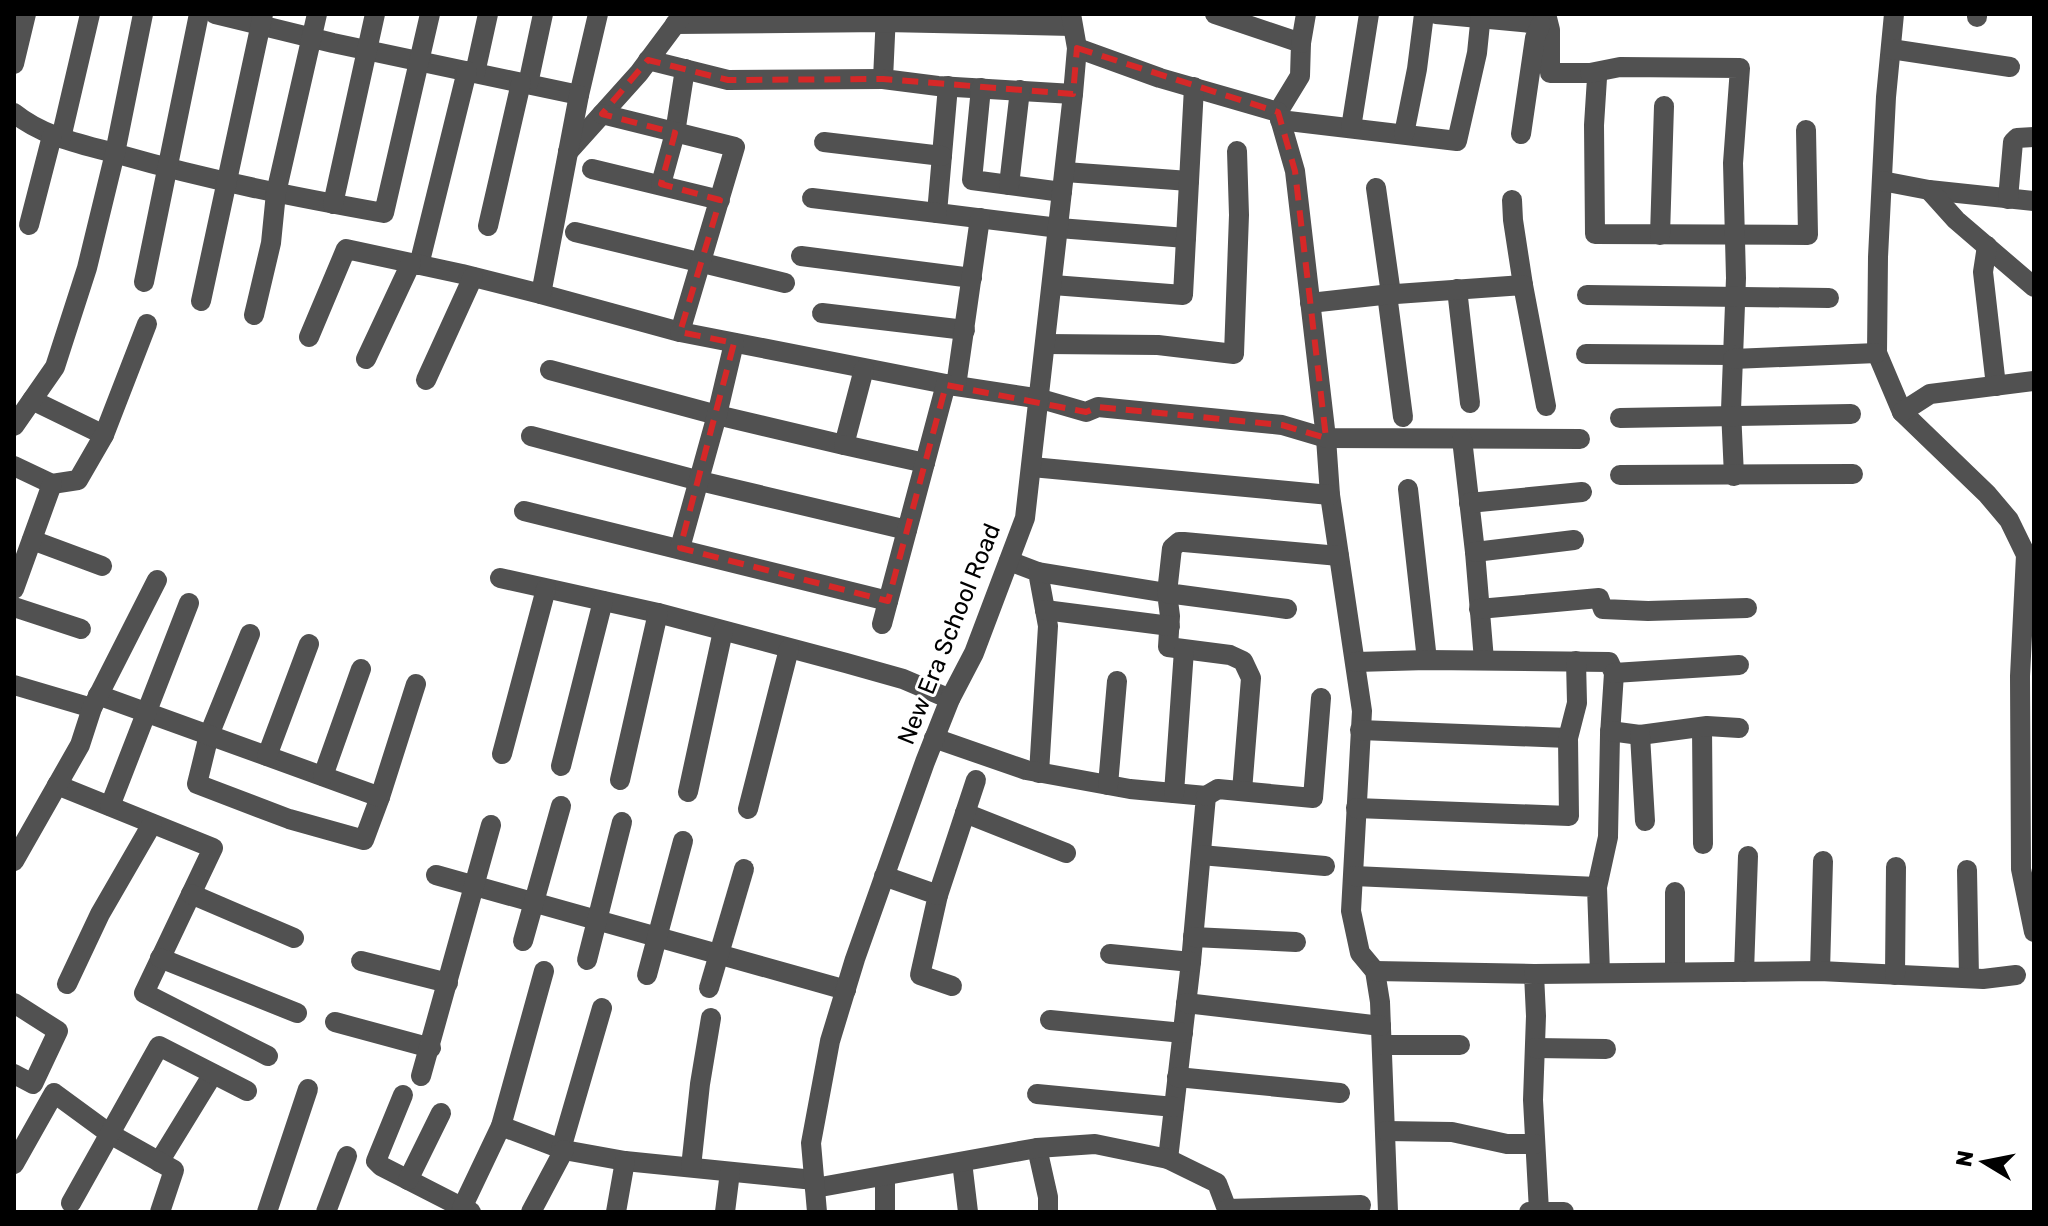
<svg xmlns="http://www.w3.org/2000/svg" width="2048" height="1226" font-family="Rubik,sans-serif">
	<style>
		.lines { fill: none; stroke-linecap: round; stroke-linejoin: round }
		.minor { stroke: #515151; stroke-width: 20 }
		.marked { fill: none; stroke: #d62828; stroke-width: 6; stroke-dasharray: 16 10; stroke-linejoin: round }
		.labels { text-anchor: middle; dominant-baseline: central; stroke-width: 6; stroke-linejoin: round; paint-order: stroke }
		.street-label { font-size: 24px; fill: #000; stroke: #fff }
	</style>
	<rect width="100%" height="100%" fill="#fff"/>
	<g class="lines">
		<g class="minor">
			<path d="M215 14 333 43 579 95 598 14"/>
			<path d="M886 14 883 79 938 86 1073 94"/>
			<path d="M1215 14 1301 43 1300 76 1278 112"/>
			<path d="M1436 14 1541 24 1543 14"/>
			<path d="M1546 14 1550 30V73H1590L1597 78 1594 125 1595 234 1808 235 1806 130"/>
			<path d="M1894 14 1886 97 1878 257 1877 353 1902 412 1987 494 2009 520 2026 555 2020 676 2021 869 2034 932"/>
			<path d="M1977 14V17"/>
			<path d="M675 24 885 22 1072 26"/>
			<path d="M1301 43 1306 14"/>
			<path d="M1077 48 1160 78 1278 112 1295 171 1326 438 1330 495 1362 711 1351 911 1360 953 1375 971 1380 1002 1388 1212"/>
			<path d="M1891 49 2010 67"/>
			<path d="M648 60 728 80 883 79"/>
			<path d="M14 64 26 14"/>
			<path d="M475 73 488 14"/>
			<path d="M1590 73 1620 67 1740 68 1733 163 1736 278 1731 410 1734 476"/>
			<path d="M528 84 543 14"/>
			<path d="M948 86 937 213 1059 228 1186 238"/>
			<path d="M981 88 972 180 1062 192"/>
			<path d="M14 113C45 138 83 144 121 155 208 180 295 197 384 213L430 14"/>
			<path d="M1280 120 1457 141 1477 53 1481 14"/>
			<path d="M1351 128 1369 14"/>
			<path d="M1404 134 1417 69 1424 14"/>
			<path d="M1521 134 1535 38 1541 24"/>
			<path d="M61 138 90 14"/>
			<path d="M824 142 942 156"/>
			<path d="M568 152 639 73 683 14"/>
			<path d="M592 169 720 200"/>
			<path d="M1065 172 1189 181"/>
			<path d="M1882 181 1929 190 2034 201"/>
			<path d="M661 184 675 133 685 69"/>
			<path d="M1009 185 1020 90"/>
			<path d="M1376 188 1391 294"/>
			<path d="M1929 190 1956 220 2034 287"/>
			<path d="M812 198 937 213"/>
			<path d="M2008 199 2013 142 2017 138 2034 137"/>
			<path d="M1512 200 1513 220 1523 285"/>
			<path d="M333 204 375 14"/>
			<path d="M29 225 52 136"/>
			<path d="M488 226 521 83"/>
			<path d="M575 232 785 283"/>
			<path d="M1660 235 1664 106"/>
			<path d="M1987 246 1983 272 1996 386"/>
			<path d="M801 256 972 278"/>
			<path d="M419 265 467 71"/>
			<path d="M144 282 199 14"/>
			<path d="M1053 285 1183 295 1194 87"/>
			<path d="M1457 289 1470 403"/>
			<path d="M541 294 680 332 735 147 602 114"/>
			<path d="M1387 294 1403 417"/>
			<path d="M1587 295 1829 298"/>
			<path d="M201 301 263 14"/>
			<path d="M1310 303 1382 295 1523 285 1546 406"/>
			<path d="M822 313 965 330"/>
			<path d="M254 315 271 243 276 193 317 14"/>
			<path d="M680 332 956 386 1041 399 1086 412 1098 407 1282 425 1326 438 1580 439"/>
			<path d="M309 337 346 249 462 274 541 294 579 95"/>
			<path d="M1046 344 1158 345 1234 354 1239 215 1237 151"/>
			<path d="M1586 354 1733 355"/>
			<path d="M366 359 411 263"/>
			<path d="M1733 359 1877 353"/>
			<path d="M550 370 717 415 844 445 864 369"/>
			<path d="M426 380 473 277"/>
			<path d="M956 386 980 218"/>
			<path d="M32 400 104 435"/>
			<path d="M1902 412 1930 394 2034 381"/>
			<path d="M1620 418 1851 414"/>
			<path d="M14 426 55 367 87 268 115 153 143 14"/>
			<path d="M531 436 700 481 907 530"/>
			<path d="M1462 439 1475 552 1484 660"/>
			<path d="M844 445 925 463"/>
			<path d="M14 466 52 484 78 480 104 435 147 324"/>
			<path d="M1032 467 1330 495"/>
			<path d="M1620 475 1853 474"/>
			<path d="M1408 489 1427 660"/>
			<path d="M1469 503 1582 492"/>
			<path d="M524 511 888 601"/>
			<path d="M32 540 102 566"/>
			<path d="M680 548 717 415 734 343"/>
			<path d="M1475 552 1574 540"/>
			<path d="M1009 561 1038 572 1048 626 1039 773"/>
			<path d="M1038 572 1167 593 1170 616 1168 647 1230 655 1243 661 1251 678 1242 791"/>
			<path d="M500 578 658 613 846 663 903 679 950 699"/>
			<path d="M14 589 52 484"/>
			<path d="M14 607 81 629"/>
			<path d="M1287 609 1167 593 1172 548 1179 542H1184L1339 556"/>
			<path d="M1479 609 1599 598 1603 609 1648 611 1747 608"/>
			<path d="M1045 610 1170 626"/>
			<path d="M882 624 946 384"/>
			<path d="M250 634 209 735 197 784 289 819 364 840 380 797"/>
			<path d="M1356 662 1427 660 1609 662 1614 673 1610 735 1608 837 1597 887"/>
			<path d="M1614 673 1739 665"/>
			<path d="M14 685 92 708"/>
			<path d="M98 695 380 797 416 684"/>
			<path d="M1702 727 1703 844"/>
			<path d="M1360 730 1568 738"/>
			<path d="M1610 731 1640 735 1707 726 1739 728"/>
			<path d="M1640 735 1645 821"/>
			<path d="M934 738 1026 770 1130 789 1206 796 1191 962 1168 1159"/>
			<path d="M502 754 546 589"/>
			<path d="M267 756 309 644"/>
			<path d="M561 766 603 601"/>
			<path d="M323 776 361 669"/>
			<path d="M620 780 658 613"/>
			<path d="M57 785 213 848 144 993 268 1056"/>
			<path d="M1108 785 1117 681"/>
			<path d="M688 792 723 631"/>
			<path d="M1174 793 1184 650"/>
			<path d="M1206 796 1218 789 1313 798 1321 698"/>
			<path d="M110 806 189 603"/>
			<path d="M1356 808 1569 816 1568 738 1577 703 1576 661"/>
			<path d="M748 809 789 649"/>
			<path d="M965 813 1066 853"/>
			<path d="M1201 855 1325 866"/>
			<path d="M14 861 80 745 92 708 157 580"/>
			<path d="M1967 870 1969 978"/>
			<path d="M436 875 846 990"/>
			<path d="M884 876 938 895 920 975 952 986"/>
			<path d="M1354 876 1597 887 1600 973"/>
			<path d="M1675 892V972"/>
			<path d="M191 894 294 938"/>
			<path d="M938 895 976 780"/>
			<path d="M1193 937 1296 942"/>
			<path d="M523 941 561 806"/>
			<path d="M1110 954 1191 962"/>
			<path d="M160 958 297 1013"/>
			<path d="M587 960 622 822"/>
			<path d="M361 961 448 983"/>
			<path d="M1375 971 1534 974 1536 1016 1533 1100 1539 1211"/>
			<path d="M1820 971 1823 861"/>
			<path d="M1744 972 1748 856"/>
			<path d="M1534 974 1820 971 1983 979 2016 975"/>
			<path d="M647 975 683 841"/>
			<path d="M1895 975 1896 867"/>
			<path d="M67 984 100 914 152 824"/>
			<path d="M709 988 744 869"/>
			<path d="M14 1003 58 1031 33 1084 14 1074"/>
			<path d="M1186 1003 1381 1026"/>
			<path d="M1050 1020 1183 1033"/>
			<path d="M335 1022 431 1048"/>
			<path d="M1383 1045H1460"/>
			<path d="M1535 1048 1606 1049"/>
			<path d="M421 1076 491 825"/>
			<path d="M1177 1077 1340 1093"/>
			<path d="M1037 1094 1174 1107"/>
			<path d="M403 1095 376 1161 381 1166 471 1212"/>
			<path d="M501 1126 564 1150 625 1161 814 1180"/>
			<path d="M1386 1131 1452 1132 1507 1144H1535"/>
			<path d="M1037 1148 1048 1197V1212"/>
			<path d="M561 1149 602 1008"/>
			<path d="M159 1162 213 1074"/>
			<path d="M962 1162 968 1212"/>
			<path d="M14 1164 54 1093 110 1134 174 1170 160 1212"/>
			<path d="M691 1167 700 1084 711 1018"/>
			<path d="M885 1176V1212"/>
			<path d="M408 1180 441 1113"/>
			<path d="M815 1188 1037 1148 1095 1144 1168 1159 1217 1183 1228 1212"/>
			<path d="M71 1203 159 1046 247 1091"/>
			<path d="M462 1208 501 1126 544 971"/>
			<path d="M1227 1209 1361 1205"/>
			<path d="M267 1212 308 1089"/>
			<path d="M326 1212 347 1156"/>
			<path d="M531 1212 564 1150"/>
			<path d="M616 1212 625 1161"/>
			<path d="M725 1212 730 1172"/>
			<path d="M817 1212 811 1143 830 1041 855 959 925 762 950 699 974 653 1025 518 1073 94 1077 48 1071 14"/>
			<path d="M1529 1212H1564"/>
		</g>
	</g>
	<path class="marked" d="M1077 48 1278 112 1295 171 1326 438 1282 425 1098 407 1086 412 946 385 888 601 680 548 734 343 680 332 720 200 661 184 675 133 602 114 648 60 728 80 883 79 1073 94Z"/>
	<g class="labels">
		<g class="street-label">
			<text transform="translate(949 634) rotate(-68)">New Era School Road</text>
		</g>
	</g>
	<rect width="2048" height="1226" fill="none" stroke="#000000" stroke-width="32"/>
	<g transform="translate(1984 1162) rotate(280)" stroke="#ffffff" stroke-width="6" paint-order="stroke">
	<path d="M0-6L14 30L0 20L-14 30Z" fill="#000000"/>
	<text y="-12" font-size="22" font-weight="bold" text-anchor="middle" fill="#000000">N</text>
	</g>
</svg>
